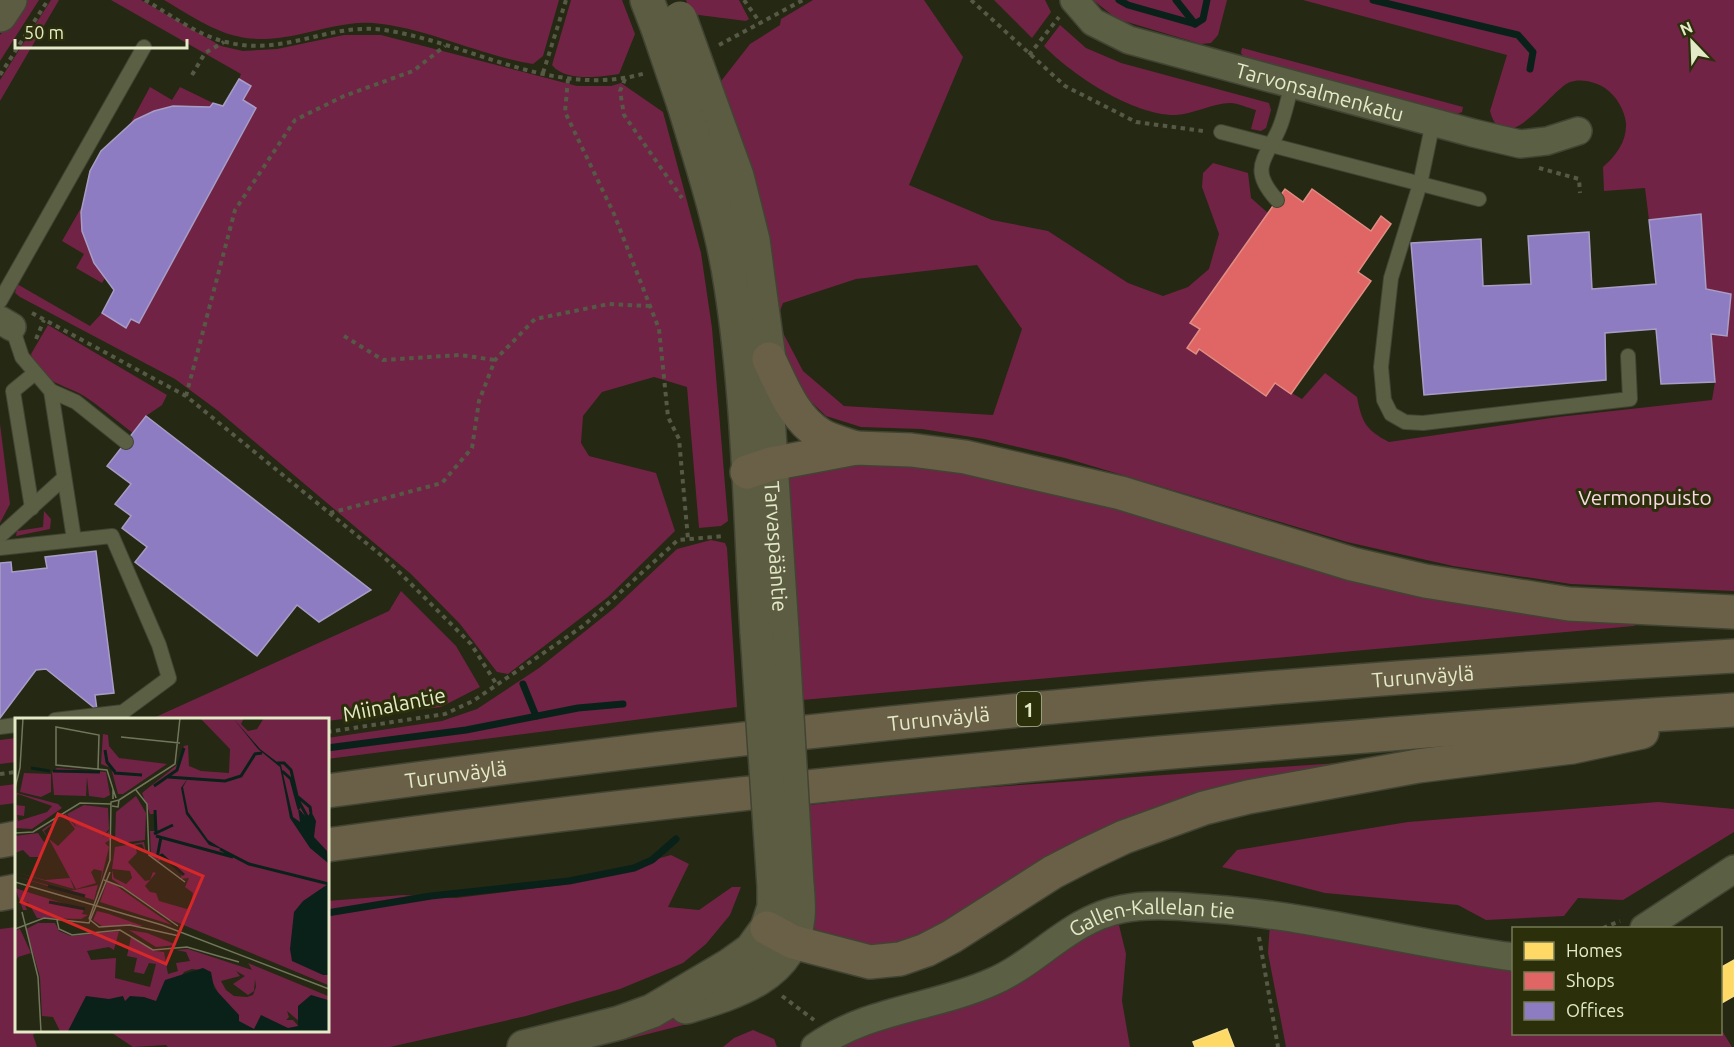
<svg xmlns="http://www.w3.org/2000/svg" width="1734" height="1047" font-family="Ubuntu,sans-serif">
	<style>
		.green { fill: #712345 }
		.homes { fill: #ffd966; stroke: #f7de83; stroke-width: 1.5 }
		.shops { fill: #e06666; stroke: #e18e83; stroke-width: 1.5 }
		.offices { fill: #8e7cc3; stroke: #a89dc4; stroke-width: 1.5 }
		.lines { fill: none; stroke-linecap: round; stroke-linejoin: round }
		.stream { stroke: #0a2119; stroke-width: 7 }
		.lane-casing { stroke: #424433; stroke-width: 16 }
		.street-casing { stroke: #424433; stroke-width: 30 }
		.secondary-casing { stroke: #424433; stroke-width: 36 }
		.highway-casing { stroke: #424433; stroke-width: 36 }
		.path { stroke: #565945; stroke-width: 4; stroke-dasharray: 4.5 4.5; stroke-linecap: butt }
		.lane { stroke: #5b5f44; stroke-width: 14 }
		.street { stroke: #5b5f44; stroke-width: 27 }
		.secondary { stroke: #5c5c43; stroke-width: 33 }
		.highway { stroke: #6a6048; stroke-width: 33 }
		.secondary-bridge-casing { stroke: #424433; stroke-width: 36; stroke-linecap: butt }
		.secondary-bridge { stroke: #5c5c43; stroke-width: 33 }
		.labels { text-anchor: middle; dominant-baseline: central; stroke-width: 6; stroke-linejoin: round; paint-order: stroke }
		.shield { fill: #2b300b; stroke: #acb28f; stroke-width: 1.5 }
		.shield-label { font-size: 20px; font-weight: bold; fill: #e4eac7 }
		.street-label { font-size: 21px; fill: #e4eac7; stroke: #2b300b }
		.park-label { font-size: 21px; fill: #f9d9e4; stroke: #2b300b }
		.inset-river { fill: none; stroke: #0a2119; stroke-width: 3 }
		.inset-road { fill: none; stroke: #71765b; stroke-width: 1.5 }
		.view { fill: #d62828; fill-opacity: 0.15; stroke: #d62828; stroke-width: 3 }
		.inset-edge { fill: none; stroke: #e4eac7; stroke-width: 3 }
	</style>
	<rect width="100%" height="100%" fill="#252813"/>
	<g class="green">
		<path d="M26 0H39L0 61V35Z"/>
		<path d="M51 0H59L0 101V80Z"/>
		<path d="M111 0H141L221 46 243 51 277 49 344 35H381L577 86H611L621 83 663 112 701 253 712 328 728 521 721 526 699 528 687 387 654 377 602 392 583 416 581 443 589 456 656 473 675 531 608 597 508 674 497 672 460 624 411 574 217 410 175 379 20 297 15 293 17 284 90 326 102 313 126 328 131 319 139 323 256 109 243 100 239 79 241 74Z"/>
		<path d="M164 0H559L543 56 533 64C478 55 428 28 373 23 350 21 323 29 301 34 238 48 216 31 164 0Z"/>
		<path d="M571 0H622L635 34 619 74C600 77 565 82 552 65Z"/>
		<path d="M686 0H739L749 19 746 21 691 14Z"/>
		<path d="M813 0H924L963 57 909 185 992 220 1048 231 1128 283 1163 296 1188 287 1209 269 1219 234 1202 187 1203 173 1213 163 1248 173 1251 198 1268 213 1191 322 1200 329 1196 353 1199 349 1265 396 1275 383 1302 399 1325 373 1357 397C1362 423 1366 430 1389 442L1558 417 1712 400 1715 382 1711 334 1727 335 1706 289 1701 215 1649 220 1645 188 1604 191 1603 167C1616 156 1627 141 1626 123 1624 109 1617 97 1605 88 1596 82 1581 78 1570 82 1551 89 1504 164 1490 111L1507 55 1303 0H1734V591L1571 584 1453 566 1347 542 1065 458 984 439 922 429 861 427 826 416 804 395 787 362 781 329 803 371 844 406 993 415 1022 329 977 265 856 279 783 303 778 316 718 85 750 44 780 25 781 19Z"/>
		<path d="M994 0H1045L1051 12 1032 38Z"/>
		<path d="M1093 0H1227L1218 35 1211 43 1201 44 1117 19Z"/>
		<path d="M1060 25 1086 48 1121 63 1269 103 1271 110 1266 128 1261 131 1251 129 1256 110C1248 108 1238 103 1230 103 1214 103 1193 114 1176 115 1134 116 1072 75 1044 46Z"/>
		<path d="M1242 48 1250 50 1463 107 1462 112 1455 115 1246 59 1241 53Z"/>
		<path d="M150 87 172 100 180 87 213 103 210 107C182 104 153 106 130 124Z"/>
		<path d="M81 208C79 234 90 258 105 278L102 283 76 268 84 254 62 241Z"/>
		<path d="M48 325 167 395 162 405 146 416 133 433C117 421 101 407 84 396 64 384 36 381 31 354Z"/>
		<path d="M0 424 10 504 0 523Z"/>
		<path d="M863 461 979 474 1640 622 1634 626 802 700 782 469Z"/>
		<path d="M44 511 51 519 50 529 16 536 17 531 43 527Z"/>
		<path d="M711 540 725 543 727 548 737 707 327 759V738L442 721 477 709 539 668 613 609 677 549Z"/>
		<path d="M401 591 456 646 480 687 441 707 327 721 149 720 389 611Z"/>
		<path d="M16 738V762L0 764V740Z"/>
		<path d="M1338 763 1339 767 1168 804 1083 838 929 934 895 944 876 947 819 934 812 926 809 805 949 790Z"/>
		<path d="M16 784V803L0 805V786Z"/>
		<path d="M1658 802 1734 809V832L1623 900 1578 898 1564 916 1486 920 1458 905 1325 893 1222 867 1237 850 1408 822Z"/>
		<path d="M671 855 689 864 668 907 699 910 732 887H741L730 915 706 944 683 963 620 989 526 1016 390 1047H168L166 1045 133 1047 109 1031 327 1030V901L403 895 456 898 562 885Z"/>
		<path d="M1118 921 1126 954 1122 1001 1130 1047H838L891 1026Z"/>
		<path d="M1270 922 1513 961 1514 1034H1720L1721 1029 1732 1047H1286L1268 953Z"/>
		<path d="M16 927V1030L37 1031 33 1035 37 1047H0V929Z"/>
		<path d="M706 1007 691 1023 597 1047H559Z"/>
		<path d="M753 1030 774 1039 777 1047H723L734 1038Z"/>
	</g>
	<g class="homes">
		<path d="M1734 960V996L1720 1004V968Z"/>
		<path d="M1227 1029 1234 1047H1195L1193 1042Z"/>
	</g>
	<path class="shops" d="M1285 189 1303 202 1312 189 1371 231 1381 216 1391 224 1358 272 1371 281 1291 394 1275 383 1266 396 1199 349 1196 354 1187 348 1200 329 1190 323Z"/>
	<g class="offices">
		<path d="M239 79 251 86 243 100 256 108 139 323 131 319 126 328 102 313 114 290 94 263 82 231 81 212 90 171 101 151 135 120 154 111 173 106 210 107 213 103 223 106Z"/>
		<path d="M1701 214 1706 289 1731 294 1727 336 1711 334 1715 382 1661 384 1656 329 1605 333 1606 380 1424 395 1411 243 1481 239 1483 286 1531 284 1528 236 1589 232 1592 289 1656 284 1649 220Z"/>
		<path d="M146 416 371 590 319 622 297 605 257 656 135 562 147 547 122 528 131 516 115 504 131 484 107 466Z"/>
		<path d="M96 551 114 693 95 695 97 710 46 669 36 670 0 718V563L11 562 12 572 47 568 45 557Z"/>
	</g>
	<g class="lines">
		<g class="stream">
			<path d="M1119 0 1128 5 1195 24 1203 19 1207 0"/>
			<path d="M1176 0 1195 24"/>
			<path d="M1373 0 1518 35 1533 52 1530 69"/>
			<path d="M523 684 536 716"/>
			<path d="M327 748 466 730 578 708 623 704"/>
			<path d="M327 913 431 896 569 881 634 868 652 860 676 839"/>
		</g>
		<g class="lane-casing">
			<g id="lane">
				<path d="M1433 122 1420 184 1391 278 1381 367 1384 400 1391 414 1405 422 1423 423 1630 399 1628 356"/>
				<path d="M1221 132 1479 199"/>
				<path d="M1277 200C1248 168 1266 159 1279 129 1285 115 1288 98 1292 84"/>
				<path d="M0 301 144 47"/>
				<path d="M12 327 22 357 51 391 74 539"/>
				<path d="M51 391 76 402 126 442"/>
				<path d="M32 508 13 391 35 373"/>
				<path d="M0 536 64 478"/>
				<path d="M0 548 112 536 159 645 169 678 123 712 55 720"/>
				<path d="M0 727 16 725"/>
			</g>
		</g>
		<g class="street-casing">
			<g id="street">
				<path id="s1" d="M1074 0 1093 22 1129 40 1473 133 1520 144 1547 141 1578 131"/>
				<path d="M0 320 12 327"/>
				<path d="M1644 928 1734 869"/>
				<path id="s2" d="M815 1047C868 1009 934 1008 992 982 1037 963 1070 919 1122 909 1152 903 1184 907 1213 909 1314 916 1413 944 1514 957"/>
			</g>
		</g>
		<g class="secondary-casing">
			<g id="secondary">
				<path d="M647 0 657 26"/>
				<path d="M0 15 10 0"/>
				<path id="s3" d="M708 96 737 176 753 240 758 278 769 359 767 401 782 631"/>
				<path d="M684 105C702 164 722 225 731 286 749 400 750 518 757 633"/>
				<path d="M686 1007C734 993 793 976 798 917 799 907 798 895 797 885"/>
				<path d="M524 1047 619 1023 652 1011 730 965 751 950 767 928 774 907V887"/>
			</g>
		</g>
		<g class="highway-casing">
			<g id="highway">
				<path d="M769 359C782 386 794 419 821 435 831 441 845 444 856 448"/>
				<path d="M747 472 771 464 856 448 911 450 965 457 1121 493 1352 564 1425 581 1569 604 1734 612"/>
				<path id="s4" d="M327 791C794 727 1263 682 1734 656"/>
				<path d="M0 841 16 838"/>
				<path d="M327 845C604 806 882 778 1160 753 1351 737 1542 721 1734 710"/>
				<path d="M0 894 16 891"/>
				<path d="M767 928 793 942 870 962 900 959 926 950 951 937 1053 872 1088 854 1124 837 1204 808 1248 797 1418 766 1572 747 1642 732"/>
			</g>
		</g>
		<g class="path">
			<path d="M145 0C171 15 197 35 226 42 285 57 329 22 384 30 472 43 555 100 646 73"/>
			<path d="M744 0 761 24"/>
			<path d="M971 0 1065 86 1136 122 1203 131"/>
			<path d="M719 45 803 0"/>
			<path d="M1029 55 1059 17"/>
			<path d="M543 73 566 0"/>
			<path d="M0 75 48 0"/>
			<path d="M192 75 205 53 224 42"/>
			<path d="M568 79 565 112 614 214 659 329 668 417 679 439 688 539"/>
			<path d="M625 79 620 91 624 115 682 198"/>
			<path d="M1539 168 1579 179 1580 193"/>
			<path d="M32 313 186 396 387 560 471 644 497 685"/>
			<path d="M344 336 383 360 460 355 495 360"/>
			<path d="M36 339 44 320"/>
			<path d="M186 396 235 210 295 120 344 96 413 71 445 46"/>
			<path d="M330 513 442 483 472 448 479 401 495 360 535 319 609 304 649 306"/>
			<path d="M327 732 445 714 473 701 583 626 678 540 725 536"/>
			<path d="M0 774 16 772"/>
			<path d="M1603 928 1620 921"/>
			<path d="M1259 937 1278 1047"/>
			<path d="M782 996 814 1020"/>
		</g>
		<use href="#lane" class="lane"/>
		<use href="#street" class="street"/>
		<use href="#secondary" class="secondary"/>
		<use href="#highway" class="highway"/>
		<g class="secondary-bridge-casing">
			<g id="secondary-bridge">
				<path d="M680 18 708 96"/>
				<path d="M657 26 684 105"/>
				<path d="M782 631 797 885"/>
				<path d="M757 633 774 887"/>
			</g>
		</g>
		<use href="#secondary-bridge" class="secondary-bridge"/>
	</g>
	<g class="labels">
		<rect class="shield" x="1017" y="692" width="24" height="34" rx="4.5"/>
		<g class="shield-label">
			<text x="1029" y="709">1</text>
		</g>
		<g class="street-label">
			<text stroke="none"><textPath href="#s1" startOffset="267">Tarvonsalmenkatu</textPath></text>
			<text stroke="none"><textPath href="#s3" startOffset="459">Tarvaspääntie</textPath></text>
			<text stroke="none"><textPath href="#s4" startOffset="1102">Turunväylä</textPath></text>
			<text transform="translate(394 704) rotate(-11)">Miinalantie</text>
			<text stroke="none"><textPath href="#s4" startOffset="616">Turunväylä</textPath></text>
			<text stroke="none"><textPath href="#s4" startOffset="130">Turunväylä</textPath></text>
			<text stroke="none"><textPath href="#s2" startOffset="368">Gallen-Kallelan tie</textPath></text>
		</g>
		<g class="park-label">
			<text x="1645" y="497">Vermonpuisto</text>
		</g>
	</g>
	<g transform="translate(15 718)">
		<rect width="314" height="314" fill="#252813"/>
		<path d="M185 0H229L226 6 233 13 242 11 249 0H313V267L154 201 97 161V152L99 160 111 166 117 160 115 153 97 151 100 129 129 124 131 135 127 126 120 127 122 135 113 144 130 163 135 162 138 154 141 155 130 168 135 174 141 175 144 183 172 191 176 186 178 175 170 169 174 160 166 161 167 154 147 139 144 143 136 138 135 113H140L141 96H135L127 75 163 46 169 28 173 27 174 48 186 53 214 55 215 31ZM88 16 93 17 94 28 104 40 152 46 108 76H103L96 50 86 46ZM42 50 91 54 95 77 89 80 74 78 72 59 71 78 39 77 37 54ZM9 55 36 56V74L26 79 5 74ZM2 75 43 86 47 90 17 111 0 110V81V87L10 88 9 98 2 97 3 103 32 94 37 88 3 76 1 79ZM121 78 131 95 130 122 105 125 100 122 101 94ZM69 87 93 90 94 111 87 120 94 113 95 122 90 125 94 129 85 166 87 153 79 151 76 154 81 165 61 171 34 121 43 128 60 111 49 97 29 113 33 120 27 112 49 97 51 96 60 108 70 111 61 108 52 96ZM23 115 31 127 26 139H15L8 132 0 135V118ZM0 154 30 162 55 160 59 171ZM0 158 54 173 83 167 79 182ZM92 164H96L157 207 85 184ZM0 170 69 192 67 196 73 197 66 201 22 200 13 184H9L12 192H8ZM82 193 94 196 128 208H87L78 202ZM23 205H40L44 213 56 218 104 213 99 232 94 229 72 233 76 242 101 240 100 260 135 269 141 246 134 245 129 256 119 254 122 240 112 238 116 219 140 233 149 234 153 256 163 253 161 245 175 243 171 234 161 232 173 231 237 252 233 245 313 278V285L285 304 272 293 274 299 271 302H278L286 311 229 313 216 300 192 253 177 251 169 254 150 285 62 313H45L38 299 27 298 25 259 11 211ZM221 253 230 258 218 266 233 277 239 273 240 261 241 269 238 277 232 279 219 278 211 272 206 263 225 258ZM5 211 16 235 3 239 0 244V212ZM114 212 132 215 162 227 141 229Z" fill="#712345" fill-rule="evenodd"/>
		<path d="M218 0 245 31 266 47 278 99 285 104 283 90 292 100 296 93 301 103 299 119 312 133 313 145 295 130 275 100 265 49 243 31ZM173 60 168 69 173 94 193 122 209 132 194 127 171 96 166 70ZM313 166V257H308L277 243 275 231 279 194 288 183ZM188 250 196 254 199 270 224 297V303L239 311 246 297 273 310 283 308V288L296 277 313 282V313H53L71 278 94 281 108 278 110 283 115 278 129 279 141 283 150 262Z" fill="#0a2119"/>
		<path class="inset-river" d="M90 32 92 44 100 54M262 45H269L276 52 283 82 293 100M16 50 35 53M38 53 85 54M267 53 276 61 284 91M99 55 127 57M153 59 210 63 226 58 240 36 247 35M139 68 162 52 169 30M283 79 295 89 296 95M140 92 141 114M139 116 158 107M141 118 218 139M205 131 234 146 314 166M142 140 147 137 169 157M142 140 146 119M33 168 70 178M34 184 70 191"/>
		<path class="inset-road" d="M106 19 165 25M83 51 84 17 41 9V47L92 52 98 71M0 70 5 50 8 0M121 72 132 86 134 137 170 164M98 81V71L101 80M104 82 160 46 165 0M0 115 18 114 65 85 96 86M89 162 107 169 163 208M0 164 147 207 314 271M7 194 23 259 26 314M74 201 95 142 96 84 104 82 103 89 97 88M74 201 84 209 115 207 164 218M42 202 44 211 57 217 105 212 138 232 172 229 224 244M0 211 29 200 74 205 95 154"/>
		<path class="view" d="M43 96 188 158 151 246 6 184Z"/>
		<rect width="314" height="314" class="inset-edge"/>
	</g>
	<rect x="1512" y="927" width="210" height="108" fill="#2b300b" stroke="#757a56" stroke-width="1.5"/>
	<rect x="1524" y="942" width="30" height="18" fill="#ffd966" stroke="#757a56" stroke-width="1.5"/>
	<text x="1566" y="957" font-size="18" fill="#e4eac7">Homes</text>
	<rect x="1524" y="972" width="30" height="18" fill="#e06666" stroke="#757a56" stroke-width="1.5"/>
	<text x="1566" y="987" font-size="18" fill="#e4eac7">Shops</text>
	<rect x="1524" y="1002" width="30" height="18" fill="#8e7cc3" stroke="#757a56" stroke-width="1.5"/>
	<text x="1566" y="1017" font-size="18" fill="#e4eac7">Offices</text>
	<g transform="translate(1692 42) rotate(337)" stroke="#2b300b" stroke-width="4.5" paint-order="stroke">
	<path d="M0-4.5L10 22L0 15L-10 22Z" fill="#e4eac7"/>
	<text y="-9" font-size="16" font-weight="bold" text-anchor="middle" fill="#e4eac7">N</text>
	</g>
	<path d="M15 39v9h172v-9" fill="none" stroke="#e4eac7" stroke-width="3"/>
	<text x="24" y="39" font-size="18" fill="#e4eac7" stroke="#2b300b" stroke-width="4.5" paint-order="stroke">50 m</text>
</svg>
